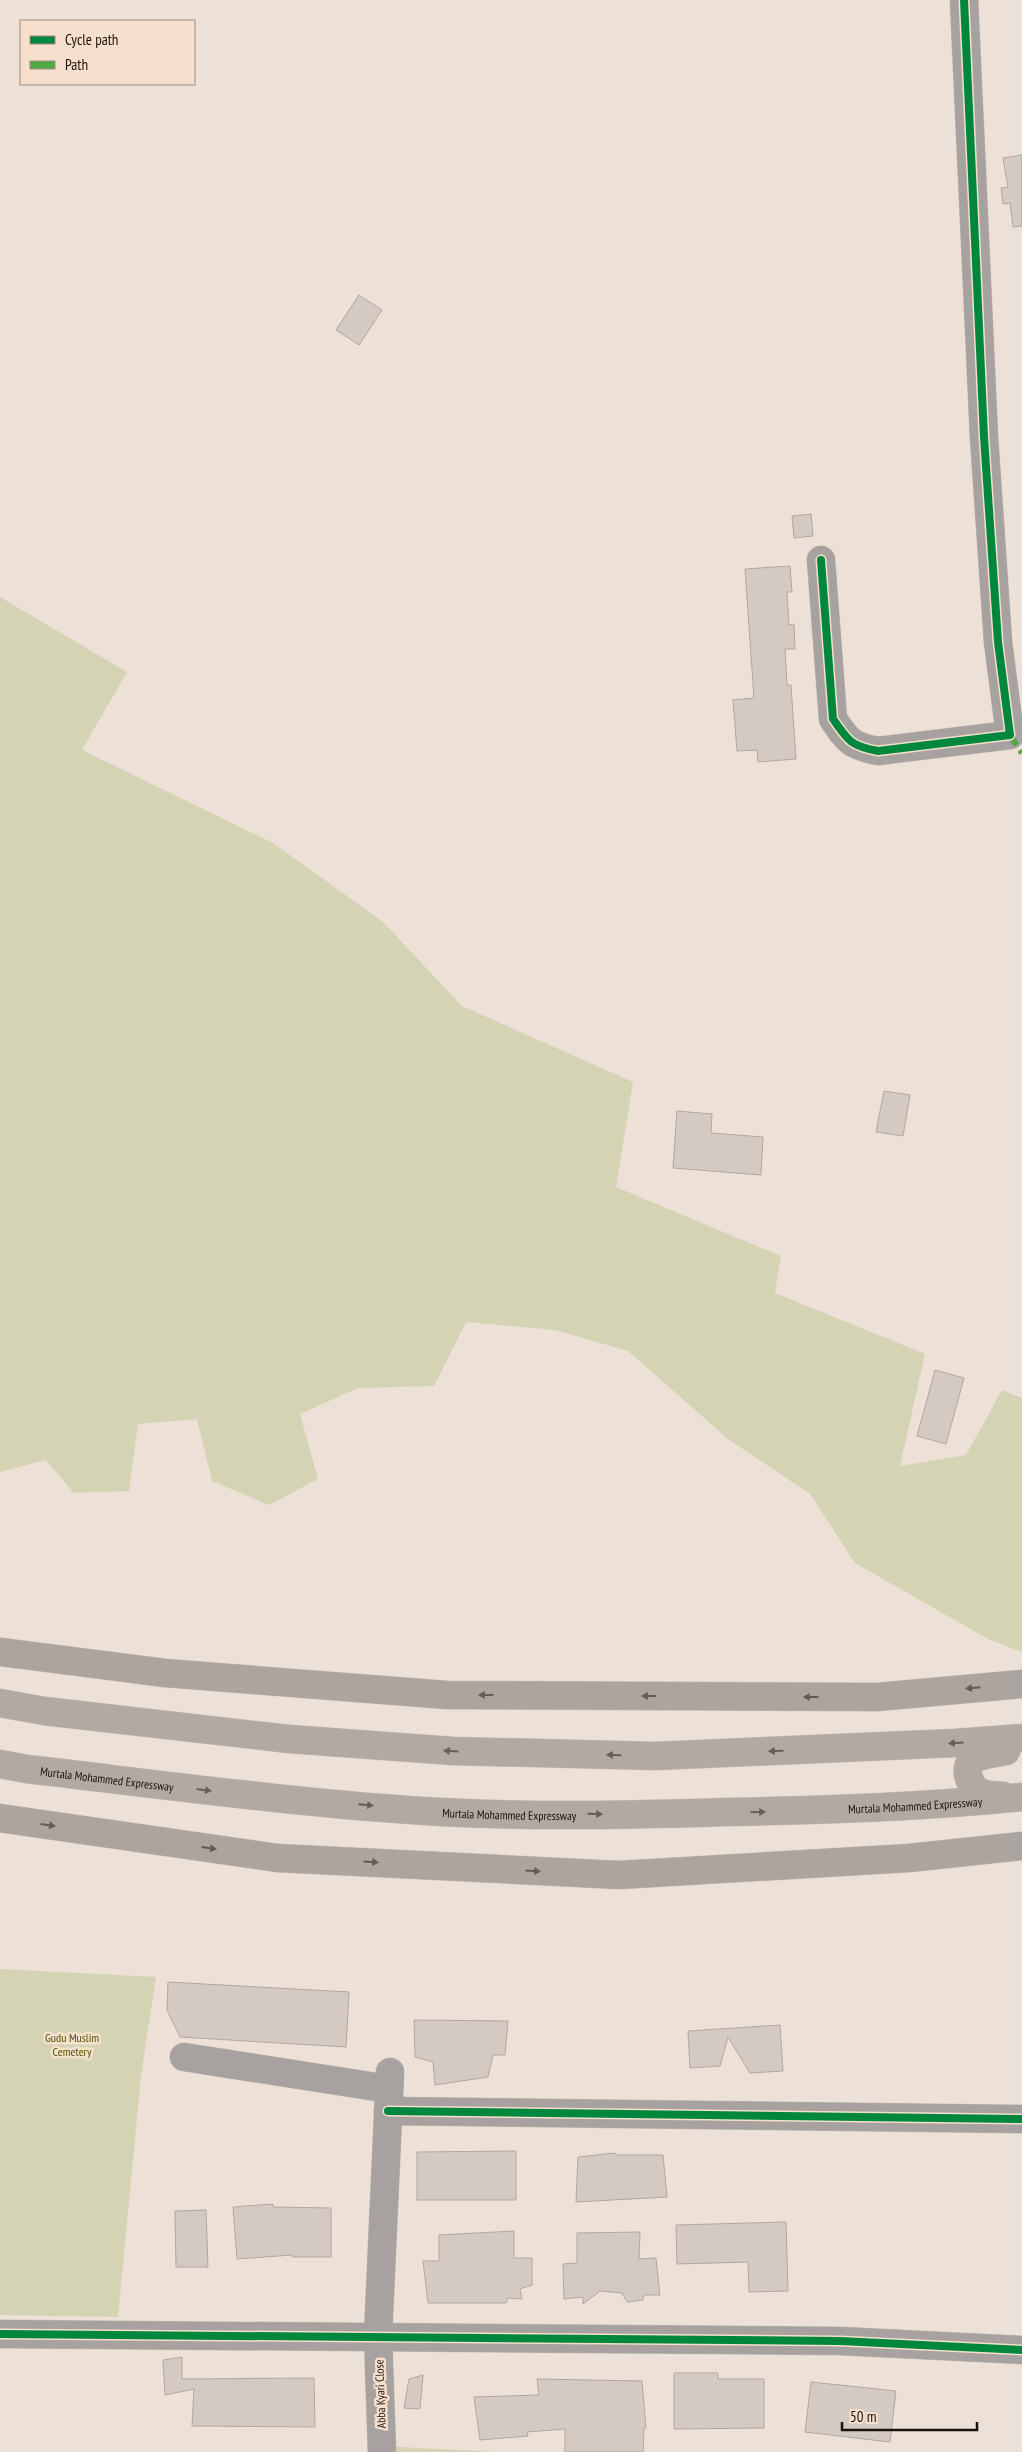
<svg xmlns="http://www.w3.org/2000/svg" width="1022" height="2452" font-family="'PT Sans Narrow',sans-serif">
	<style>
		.green { fill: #d4d3b3 }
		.building { fill: #d4cac2; stroke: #b2a7a0 }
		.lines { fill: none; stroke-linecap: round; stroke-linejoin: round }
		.minor-casing { stroke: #c5bcb3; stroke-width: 29 }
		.major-casing { stroke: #c5bcb3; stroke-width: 29 }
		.highway-casing { stroke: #c5bcb3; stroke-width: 29 }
		.minor { stroke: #a7a19f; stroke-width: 28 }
		.major { stroke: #aca49f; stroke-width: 28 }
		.highway { stroke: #b2a9a3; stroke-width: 28 }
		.quiet { stroke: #52a841; stroke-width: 6; stroke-dasharray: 12 6; stroke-linecap: butt }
		.cycleway-casing { stroke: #f6dfcd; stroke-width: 11 }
		.cycleway { stroke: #00873e; stroke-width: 8 }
		.oneway { fill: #635b56 }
		.oneway2 { fill: #665e58 }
		.labels { text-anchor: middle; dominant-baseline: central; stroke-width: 5; stroke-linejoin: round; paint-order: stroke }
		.street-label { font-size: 12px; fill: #1a120c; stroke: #f6dfcd }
		.park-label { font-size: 12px; fill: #4b5500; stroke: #f6dfcd }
	</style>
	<rect width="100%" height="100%" fill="#ede0d6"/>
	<g class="green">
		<path d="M0 597 127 672 82 750 273 843 383 922 462 1006 633 1082 616 1187 781 1256 775 1293 925 1354 900 1466 966 1455 1002 1390 1022 1398V1652L988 1639 855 1563 810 1494 728 1439 628 1351 555 1330 466 1322 434 1386 358 1388 300 1414 318 1479 269 1505 212 1481 197 1419 138 1424 129 1491 74 1493 46 1460 0 1472Z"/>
		<path d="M0 1969 156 1977 141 2076 118 2317 0 2315Z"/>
		<path d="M381 2446 497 2452H382Z"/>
	</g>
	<g class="building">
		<path d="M1022 155V226L1013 227 1010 203 1003 204 1001 188 1008 187 1003 158Z"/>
		<path d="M359 295 382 310 359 345 336 330Z"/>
		<path d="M811 514 813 536 794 538 792 516Z"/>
		<path d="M790 566 792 592H787L789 625 794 624 795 649H785L787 685H791L796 759 758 762 757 750 737 751 733 700 754 698 745 569Z"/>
		<path d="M884 1091 910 1095 903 1136 876 1132Z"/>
		<path d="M677 1111 712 1114 711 1133 763 1137 761 1175 673 1168Z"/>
		<path d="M935 1370 964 1378 946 1444 917 1436Z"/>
		<path d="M168 1982 349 1992 346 2047 180 2037 167 2010Z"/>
		<path d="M414 2020 508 2021 505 2055H493L488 2077 435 2085 433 2062 415 2057Z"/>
		<path d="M780 2025 783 2071 750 2073 728 2037 720 2066 690 2068 688 2031Z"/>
		<path d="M516 2151V2200H417V2152Z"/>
		<path d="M615 2153 616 2155H663L667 2197 576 2202 578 2157Z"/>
		<path d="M273 2204V2207L331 2208V2257H292V2255L237 2259 233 2207Z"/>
		<path d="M206 2210 208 2267H176L175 2211Z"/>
		<path d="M786 2222 788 2291 749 2292 748 2262 677 2264 676 2225Z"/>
		<path d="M514 2231V2258H532V2285L520 2289 522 2299 508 2298 506 2303H428L423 2261H439V2235Z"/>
		<path d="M640 2232 639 2259 656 2258 660 2295H644L643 2300 627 2302 622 2293 600 2291 583 2304V2297L564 2299 563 2264 577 2263V2233Z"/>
		<path d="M182 2357V2379L314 2378 315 2427 192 2426 194 2389 165 2395 163 2360Z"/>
		<path d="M674 2373H718V2379H764V2428L674 2429Z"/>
		<path d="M423 2375 420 2409 404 2408 409 2379Z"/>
		<path d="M537 2379 642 2381 646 2428H644L643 2452H565V2429L527 2432 528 2436 480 2440 474 2397 539 2395Z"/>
		<path d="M811 2382 896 2391 890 2442 805 2432Z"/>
	</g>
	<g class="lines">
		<g class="minor-casing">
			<g id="minor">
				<path d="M821 560 833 719C848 741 851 746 878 751L1010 735 998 642 984 437 964 0"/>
				<path d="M184 2057 389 2089"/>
				<path d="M388 2111 1022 2119"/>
				<path d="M0 2334 840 2341 1022 2350"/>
				<path d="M382 2452 378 2336 390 2072"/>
			</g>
		</g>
		<g class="major-casing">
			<g id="major">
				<path d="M0 1652 165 1673 447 1695 877 1697 1022 1684"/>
				<path d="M0 1818 277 1858 619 1875 909 1858 1022 1846"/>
			</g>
		</g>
		<g class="highway-casing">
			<g id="highway">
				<path d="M0 1703 44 1711 289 1739 453 1751 655 1756 955 1743 1022 1738"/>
				<path id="s1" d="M0 1764 27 1769C165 1785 303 1804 441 1812 536 1817 632 1815 727 1812 825 1810 924 1807 1022 1797"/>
				<path d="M1003 1796C995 1795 987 1796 980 1792 969 1787 962 1766 974 1759 983 1754 996 1753 1006 1751"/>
			</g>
		</g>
		<use href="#minor" class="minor"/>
		<use href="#major" class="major"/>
		<use href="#highway" class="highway"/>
		<path class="quiet" d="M1010 735 1022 753"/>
		<g class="cycleway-casing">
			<g id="cycleway">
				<path d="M821 560 833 719C848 741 851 746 878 751L1010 735 998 642 984 437 964 0"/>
				<path d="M388 2111 1022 2119"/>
				<path d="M0 2334 840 2341 1022 2350"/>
			</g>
		</g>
		<use href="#cycleway" class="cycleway"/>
	</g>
	<defs><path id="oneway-solid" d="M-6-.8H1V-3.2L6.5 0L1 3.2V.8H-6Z" transform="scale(1.25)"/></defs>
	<g class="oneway">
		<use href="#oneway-solid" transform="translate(973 1688) rotate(175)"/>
		<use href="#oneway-solid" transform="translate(486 1695) rotate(-180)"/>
		<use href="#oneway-solid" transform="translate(649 1696) rotate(-180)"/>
		<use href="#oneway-solid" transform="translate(811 1697) rotate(-180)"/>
		<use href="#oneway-solid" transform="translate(48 1825) rotate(8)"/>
		<use href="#oneway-solid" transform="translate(209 1848) rotate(8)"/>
		<use href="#oneway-solid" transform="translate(371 1862) rotate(3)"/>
		<use href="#oneway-solid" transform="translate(533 1871) rotate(3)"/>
	</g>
	<g class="oneway2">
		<use href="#oneway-solid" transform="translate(956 1743) rotate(176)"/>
		<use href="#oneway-solid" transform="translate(451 1751) rotate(-177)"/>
		<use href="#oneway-solid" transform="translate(776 1751) rotate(178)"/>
		<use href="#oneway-solid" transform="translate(614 1755) rotate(-179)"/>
		<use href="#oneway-solid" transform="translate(204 1790) rotate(7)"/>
		<use href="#oneway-solid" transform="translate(366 1805) rotate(5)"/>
		<use href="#oneway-solid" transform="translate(758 1812) rotate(-1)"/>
		<use href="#oneway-solid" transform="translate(595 1814) rotate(1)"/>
	</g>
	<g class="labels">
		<g class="street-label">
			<text stroke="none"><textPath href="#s1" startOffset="108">Murtala Mohammed Expressway</textPath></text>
			<text stroke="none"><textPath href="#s1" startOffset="918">Murtala Mohammed Expressway</textPath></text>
			<text stroke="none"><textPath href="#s1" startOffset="512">Murtala Mohammed Expressway</textPath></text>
			<text transform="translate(380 2394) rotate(-92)">Abba Kyari Close</text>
		</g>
		<g class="park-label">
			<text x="72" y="2037">Gudu Muslim<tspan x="72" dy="14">Cemetery</tspan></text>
		</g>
	</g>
	<rect x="20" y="20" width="175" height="65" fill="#f6dfcd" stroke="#9e8d80"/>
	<rect x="30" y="36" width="25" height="8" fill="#00873e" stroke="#9e8d80"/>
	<text x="65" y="45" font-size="15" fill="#1a120c">Cycle path</text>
	<rect x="30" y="61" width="25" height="8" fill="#52a841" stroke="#9e8d80"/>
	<text x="65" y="70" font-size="15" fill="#1a120c">Path</text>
	<path d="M842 2422v8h135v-8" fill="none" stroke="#1a120c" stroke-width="2.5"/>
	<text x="850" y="2422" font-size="15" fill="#1a120c" stroke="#f6dfcd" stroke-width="4" paint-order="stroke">50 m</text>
</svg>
